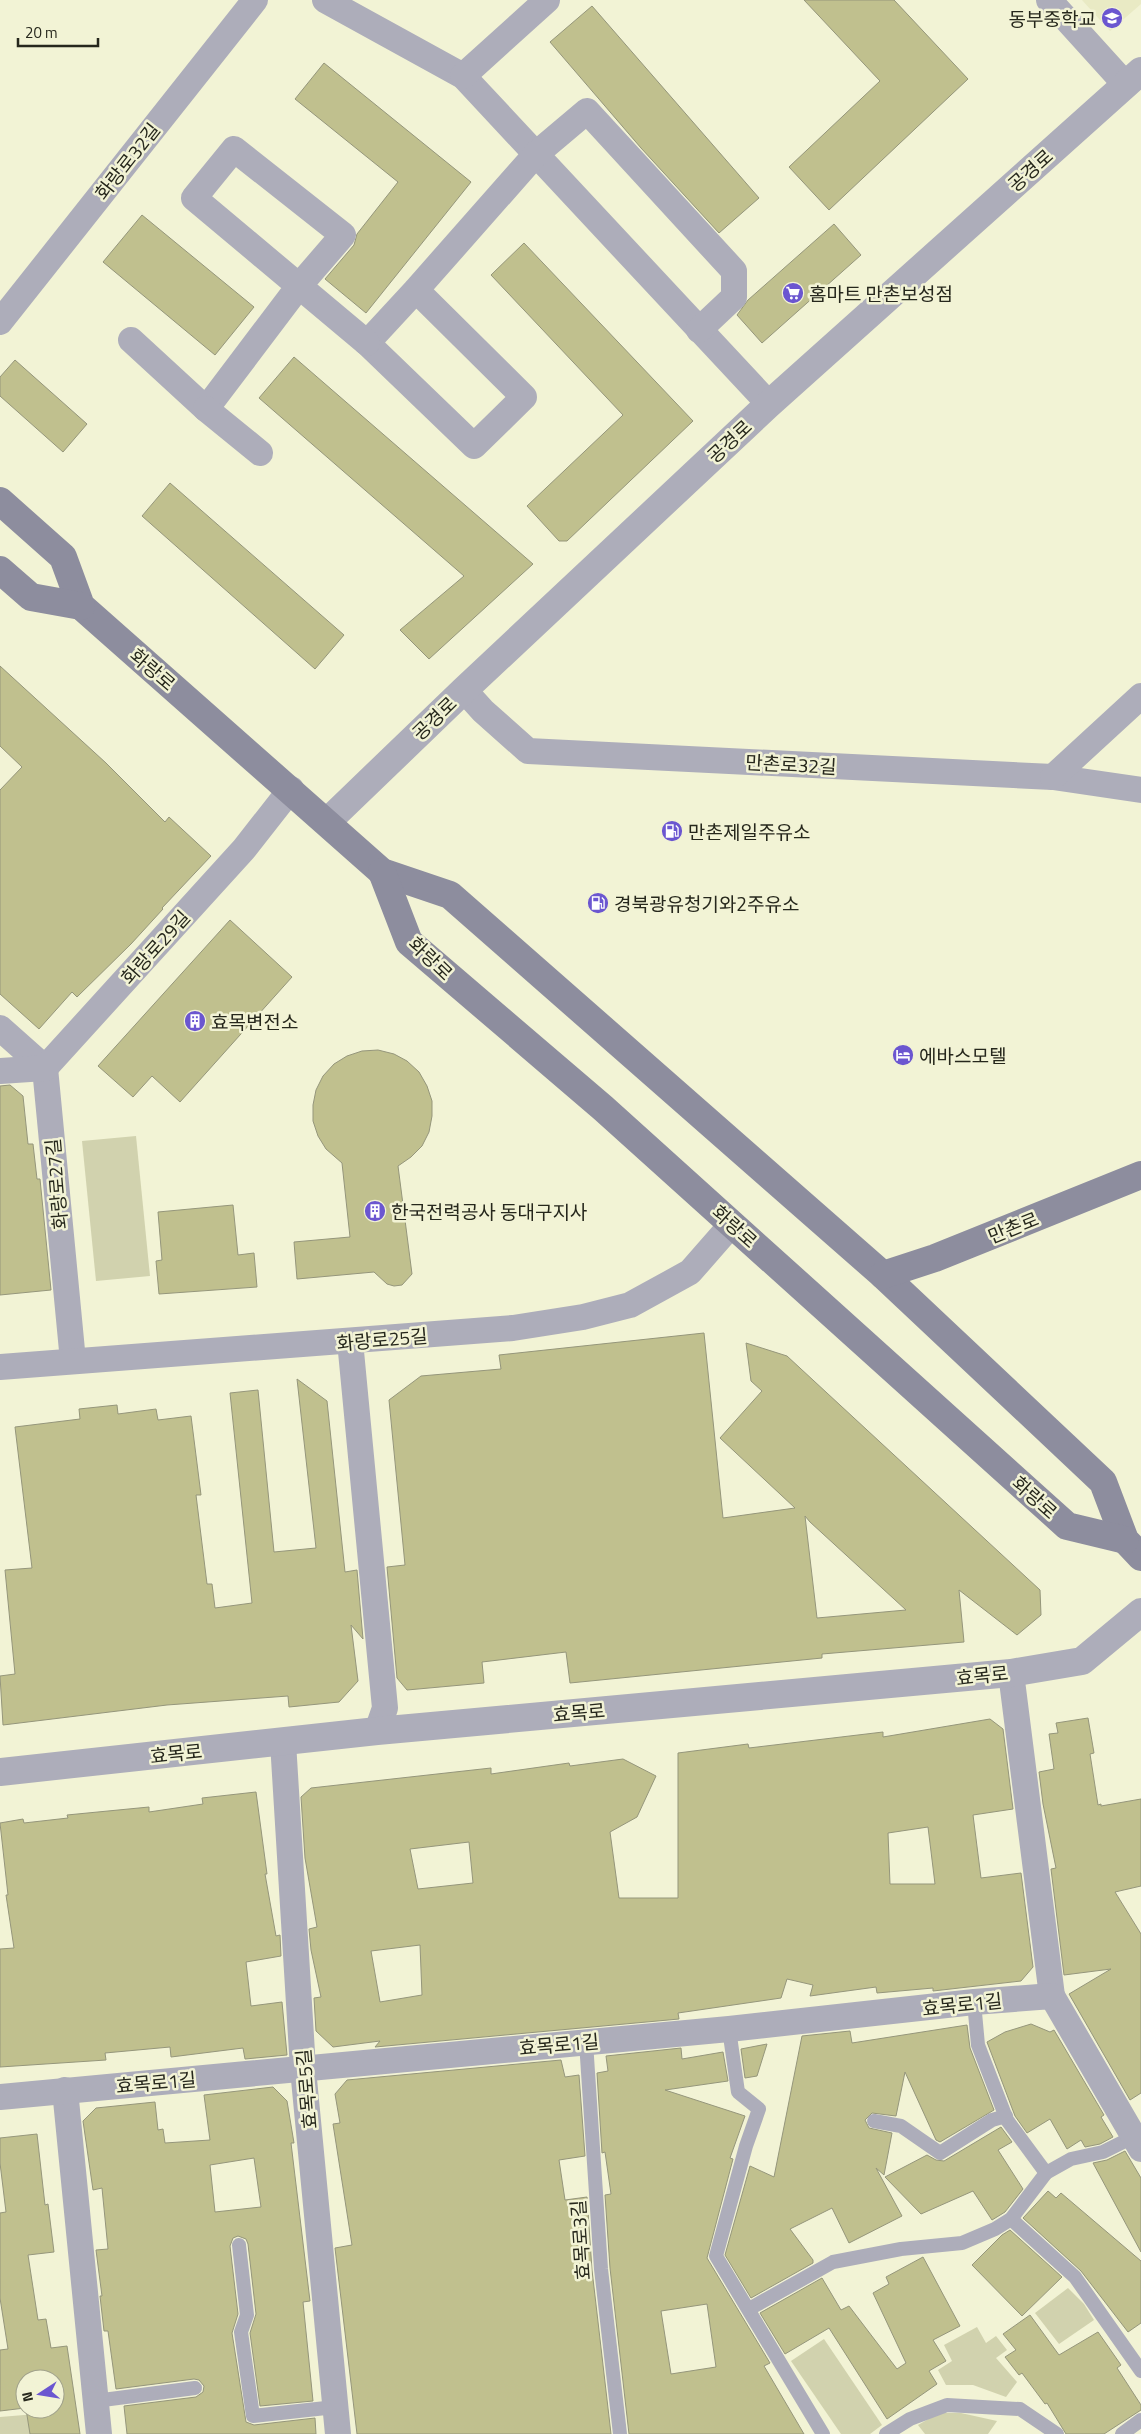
<svg xmlns="http://www.w3.org/2000/svg" width="1141" height="2434" font-family="'Titillium Web','Noto Sans KR',sans-serif">
	<style>
		.built { fill: #e9eac4 }
		.green { fill: #d1d2ae }
		.building { fill: #c0c08e; stroke: #95967b; fill-rule: evenodd }
		.lines { fill: none; stroke-linecap: round; stroke-linejoin: round }
		.service { stroke: #adadba; stroke-width: 14 }
		.minor { stroke: #adadba; stroke-width: 26 }
		.tertiary { stroke: #adadba; stroke-width: 28 }
		.secondary { stroke: #8d8d9e; stroke-width: 28 }
		.labels { text-anchor: middle; dominant-baseline: central; stroke-width: 5; stroke-linejoin: round; paint-order: stroke }
		.poi-label { font-size: 19px; fill: #26271c; stroke: #f2f3d5; text-anchor: start }
		.street-label { font-size: 19px; fill: #26271c; stroke: #f2f3d5 }
	</style>
	<rect width="100%" height="100%" fill="#f2f3d5"/>
	<path class="built" d="M1082 0H1141V4L1110 31Z"/>
	<g class="green">
		<path d="M136 1136 150 1276 96 1281 82 1141Z"/>
		<path d="M1068 2288 1084 2304 1094 2320 1059 2344 1035 2313Z"/>
		<path d="M977 2327 986 2343 996 2336 1007 2350 996 2358 1017 2382 1006 2397 973 2385H946L938 2370 952 2361 944 2345Z"/>
		<path d="M824 2339 882 2425 870 2434H841L791 2361Z"/>
		<path d="M939 2413H961L997 2421 988 2434H925L918 2425Z"/>
		<path d="M36 2414 38 2434H0V2417Z"/>
	</g>
	<g class="building">
		<path d="M804 0H894L968 79 829 210 789 167 880 81Z"/>
		<path d="M592 6 759 198 719 233 641 148 550 42Z"/>
		<path d="M324 63 471 182 366 313 325 279 354 245 357 234 398 182 295 99Z"/>
		<path d="M142 215 254 307 215 355 103 262Z"/>
		<path d="M834 224 861 255 762 343 737 315 748 300Z"/>
		<path d="M524 243 693 421 567 541H559L527 506 623 415 491 275Z"/>
		<path d="M294 357 533 564 429 659 400 630 464 576 259 398Z"/>
		<path d="M15 360 87 424 63 452 0 396V377Z"/>
		<path d="M170 483 344 635 315 669 142 516Z"/>
		<path d="M0 666 106 763 165 822 169 817 211 856 162 908 163 909 131 944 77 997 72 992 39 1029 0 994V790L22 767 0 746Z"/>
		<path d="M230 920 292 977 180 1102 152 1076 133 1097 98 1066Z"/>
		<path d="M378 1050 394 1054 407 1061 419 1072 427 1086 432 1101V1116L429 1132 422 1146 411 1157 398 1166 412 1274 402 1285 394 1286 387 1284 374 1272 297 1279 294 1242 350 1237 342 1163 326 1149 318 1136 313 1121V1105L316 1090 323 1076 334 1064 347 1056 362 1051Z"/>
		<path d="M10 1085 23 1096 28 1144H33L37 1179H40L51 1290 0 1295V1086Z"/>
		<path d="M233 1205 238 1255 254 1253 257 1287 159 1294 156 1261 162 1260 158 1212Z"/>
		<path d="M704 1333 723 1518 795 1508 720 1438 762 1391 751 1381 746 1343 787 1356 1040 1590 1041 1615 1017 1635 959 1590 964 1642 822 1654V1658L570 1683 566 1652 482 1662 484 1683 407 1690 397 1678 387 1567 405 1565 389 1400 421 1376 501 1369 499 1355ZM805 1516 810 1522 906 1610 817 1618Z"/>
		<path d="M297 1379 327 1401 345 1572 357 1570 363 1639 351 1625 358 1681 339 1702 289 1707 288 1696 167 1705 3 1725 0 1676 15 1674 5 1570 32 1568 15 1427 80 1419 79 1409 117 1405 118 1414 156 1409 158 1420 191 1416 201 1495H196L207 1584H212L215 1608 252 1603 230 1393 258 1390 274 1552 316 1548Z"/>
		<path d="M1088 1718 1094 1753 1090 1754 1098 1805 1101 1804V1806L1141 1799V1886L1115 1892 1141 1934V2093L1130 2100 1069 1994 1111 1969 1064 1975 1051 1869 1056 1868 1043 1804 1039 1772 1054 1769 1049 1734 1058 1733 1056 1723Z"/>
		<path d="M990 1719 1003 1729 1013 1809 973 1815 981 1878 1021 1873 1033 1967 1021 1981 933 1991V1988L877 1993 876 1987 810 1996 813 1985 787 1979 781 1998 678 2013 679 2019 375 2047 380 2041 333 2047 316 2031 314 1998 321 1997 311 1950 309 1929 317 1927 305 1858 301 1797 311 1788 491 1768V1774L569 1763 570 1766 623 1759 656 1776 637 1817 610 1832 619 1898H678V1753L748 1744 749 1748 883 1732V1737ZM928 1827 935 1884H890L888 1833ZM469 1842 473 1883 418 1889 410 1849ZM420 1945 422 1995 380 2002 371 1951Z"/>
		<path d="M256 1792 267 1874H265L276 1936 280 1935 281 1956 246 1962 251 2006 282 2002 287 2055 245 2059 243 2048 171 2057 170 2047 105 2053 106 2060 0 2067V1949L14 1948 6 1895H8L0 1823 23 1819 24 1823 68 1818 67 1815 149 1807V1812L203 1804 202 1798Z"/>
		<path d="M1031 2024 1050 2032 1054 2030 1104 2115 1101 2117 1113 2137 1100 2144 1085 2147 1081 2140 1067 2149 1050 2119 1027 2133 1015 2116 987 2042 1005 2032Z"/>
		<path d="M967 2025 970 2048 994 2110 940 2142 936 2140 905 2072 896 2116 872 2113 865 2120 869 2128 892 2133 884 2175 876 2168 902 2216 849 2243 832 2208 790 2229 813 2260V2263L751 2298 725 2255 750 2166 774 2177 802 2036 850 2031 852 2043Z"/>
		<path d="M767 2044 757 2076 745 2078 741 2049Z"/>
		<path d="M681 2048 682 2059 723 2052 728 2081 665 2090 745 2116 730 2158 733 2159 707 2258 770 2363 764 2366 804 2434H629L610 2268 605 2195 611 2194 605 2152 602 2153 597 2073 608 2071 606 2056ZM707 2304 716 2367 671 2374 661 2311Z"/>
		<path d="M561 2060 565 2077 579 2075 585 2156 559 2160 565 2200 587 2197 592 2270 611 2434H357L335 2248 352 2245 333 2124 340 2123 335 2094 347 2080Z"/>
		<path d="M273 2087 287 2101 294 2143H291L310 2301 303 2302 313 2401 260 2406 250 2333 256 2314 248 2244 246 2239 238 2236 233 2238 230 2246 238 2314 232 2333 246 2422 254 2425 315 2418 316 2434H127L124 2406 196 2397 203 2392 204 2386 199 2380 194 2379 116 2389 108 2331H104L100 2296H102L96 2250 108 2249 102 2188 93 2190 83 2121 96 2108 155 2102 158 2130 163 2129 165 2143 210 2140 204 2095ZM254 2158 261 2207 215 2212 210 2165Z"/>
		<path d="M1001 2127 1012 2142 998 2150 1023 2189 1005 2212 992 2220 973 2191 921 2214 885 2177 927 2155 936 2160 944 2161Z"/>
		<path d="M37 2134 45 2205 48 2204 54 2252 28 2255 38 2320 46 2319 51 2348 67 2346 80 2434H30L26 2409H55V2379H25V2408L0 2411V2350L8 2349 0 2298V2213L6 2212 0 2163V2138Z"/>
		<path d="M1125 2151 1141 2178V2252L1093 2163 1107 2160Z"/>
		<path d="M1048 2191 1056 2198 1061 2193 1141 2261V2323L1128 2332 1081 2271 1023 2218Z"/>
		<path d="M1010 2230 1062 2277 1022 2316 972 2265 1002 2235Z"/>
		<path d="M923 2257 960 2326 933 2340 946 2361 929 2371 937 2384 887 2419 829 2328 785 2354 760 2313 822 2278 841 2310 849 2306 897 2369 906 2363 873 2293 889 2284 886 2277Z"/>
		<path d="M1030 2315 1059 2355 1098 2332 1121 2365 1117 2368 1141 2405V2410L1104 2434H1066L1047 2403 1045 2404 1022 2373 1019 2375 1005 2357 1016 2350 1003 2334Z"/>
	</g>
	<g class="lines">
		<g class="service">
			<path d="M974 2002 978 2045 1007 2120 1046 2173"/>
			<path d="M729 2029 738 2092 759 2109 746 2146 716 2256 823 2434"/>
			<path d="M586 2042 601 2269 620 2434"/>
			<path d="M874 2121 901 2126 940 2153 992 2120 1006 2116"/>
			<path d="M1011 2219 1075 2277 1141 2371"/>
			<path d="M239 2245 247 2315 241 2332 253 2416 335 2407"/>
			<path d="M749 2309 833 2262 901 2249 962 2243 995 2229 1011 2219 1046 2173 1071 2159 1103 2152 1133 2137"/>
			<path d="M95 2401 195 2388"/>
			<path d="M886 2434 910 2419 947 2405 1020 2409 1057 2434"/>
			<path d="M1122 2434 1141 2420"/>
		</g>
		<g class="minor">
			<path d="M325 0 463 76 769 404"/>
			<path d="M1049 0 1126 85"/>
			<path d="M463 76 547 0"/>
			<path d="M416 290 524 397 474 446 367 343 416 290 536 154 587 111 734 271V297L699 330"/>
			<path d="M0 322 255 0"/>
			<path d="M131 340 206 409 299 286 343 235 234 149 194 198 367 343"/>
			<path d="M206 409 260 453"/>
			<path d="M464 690 483 711 528 751 1053 777 1141 790"/>
			<path d="M1053 777 1141 696"/>
			<path d="M0 1028 45 1068 73 1361"/>
			<path d="M0 1071 45 1068 244 849 291 789"/>
			<path d="M350 1341 385 1708 377 1731"/>
			<path d="M0 1367 513 1328 583 1317 630 1305 690 1272 732 1224"/>
			<path d="M1011 1673 1052 1996"/>
			<path d="M283 1742 303 2069 338 2434"/>
			<path d="M65 2090 99 2434"/>
			<path d="M0 2097 729 2029 974 2002 1052 1996 1141 2149"/>
		</g>
		<g class="tertiary">
			<path d="M328 821 464 690 769 404 1141 71"/>
			<path d="M0 1772 377 1731 1011 1673 1082 1661 1141 1612"/>
		</g>
		<g class="secondary">
			<path d="M0 501 63 557 81 606 382 872 450 895 883 1275 1103 1482 1125 1540 1141 1557"/>
			<path d="M0 570 31 597 81 606"/>
			<path d="M382 872 409 942 603 1108 1067 1526 1125 1540"/>
			<path d="M883 1275 935 1258 1141 1175"/>
		</g>
	</g>
	<defs>
		<g id="school-disc" transform="scale(1.125)"><circle r="9.5" fill="#6b56d0" stroke="#f2f3d5"/><path d="M0-5L7-2L0 1L-7-2ZM-4 1L0 2.5L4 1V4Q0 6-4 4Z" fill="#fff"/></g>
		<g id="supermarket-disc" transform="scale(1.125)"><circle r="9.5" fill="#6b56d0" stroke="#f2f3d5"/><path d="M-6-5.5h2.5l.6 2H6L4.5 2H-2.5L-4.4-4H-6ZM-1.5 3.2a1.3 1.3 0 1 0 .1 0ZM3 3.2a1.3 1.3 0 1 0 .1 0Z" fill="#fff"/></g>
		<g id="fuel-disc" transform="scale(1.125)"><circle r="9.5" fill="#6b56d0" stroke="#f2f3d5"/><path d="M-5.5-6h7V0h2V4h1.3V-2.5L3-4.5l.8-.8L6-3V5H2.5V1h-1V6h-7ZM-4.2-4.7v3.2H.2V-4.7Z" fill="#fff"/></g>
		<g id="building-disc" transform="scale(1.125)"><circle r="9.5" fill="#6b56d0" stroke="#f2f3d5"/><path d="M-4-6H4V6H1V3H-1V6H-4ZM-2.5-4.3h1.7v1.8h-1.7ZM.8-4.3h1.7v1.8H.8ZM-2.5-1h1.7V.8h-1.7ZM.8-1h1.7V.8H.8Z" fill="#fff"/></g>
		<g id="hotel-disc" transform="scale(1.125)"><circle r="9.5" fill="#6b56d0" stroke="#f2f3d5"/><path d="M-6-4.5h1.5V1H6V5H4.5V3h-9V5H-6ZM-4 0a1.8 1.8 0 1 1 3.6 0ZM.5 0V-2.5h3Q6-2.5 6 0Z" fill="#fff"/></g>
	</defs>
	<g fill-rule="evenodd">
		<use href="#school-disc" x="1112" y="18"/>
		<use href="#supermarket-disc" x="793" y="293"/>
		<use href="#fuel-disc" x="672" y="831"/>
		<use href="#fuel-disc" x="598" y="903"/>
		<use href="#building-disc" x="195" y="1021"/>
		<use href="#hotel-disc" x="903" y="1055"/>
		<use href="#building-disc" x="375" y="1211"/>
	</g>
	<g class="labels">
		<g class="poi-label">
			<text x="1096" y="18" text-anchor="end">동부중학교</text>
			<text x="809" y="293">홈마트 만촌보성점</text>
			<text x="688" y="831">만촌제일주유소</text>
			<text x="614" y="903">경북광유청기와2주유소</text>
			<text x="211" y="1021">효목변전소</text>
			<text x="919" y="1055">에바스모텔</text>
			<text x="391" y="1211">한국전력공사 동대구지사</text>
		</g>
		<g class="street-label">
			<text transform="translate(127 161) rotate(-52)">화랑로32길</text>
			<text transform="translate(1030 170) rotate(-42)">공경로</text>
			<text transform="translate(729 441) rotate(-43)">공경로</text>
			<text transform="translate(153 669) rotate(41)">화랑로</text>
			<text transform="translate(434 718) rotate(-44)">공경로</text>
			<text transform="translate(791 764) rotate(3)">만촌로32길</text>
			<text transform="translate(155 947) rotate(-48)">화랑로29길</text>
			<text transform="translate(431 958) rotate(44)">화랑로</text>
			<text transform="translate(56 1184) rotate(-95)">화랑로27길</text>
			<text transform="translate(735 1226) rotate(42)">화랑로</text>
			<text transform="translate(1013 1227) rotate(-22)">만촌로</text>
			<text transform="translate(382 1339) rotate(-5)">화랑로25길</text>
			<text transform="translate(1035 1497) rotate(42)">화랑로</text>
			<text transform="translate(982 1675) rotate(-6)">효목로</text>
			<text transform="translate(579 1712) rotate(-5)">효목로</text>
			<text transform="translate(176 1753) rotate(-6)">효목로</text>
			<text transform="translate(962 2004) rotate(-6)">효목로1길</text>
			<text transform="translate(559 2044) rotate(-5)">효목로1길</text>
			<text transform="translate(156 2082) rotate(-5)">효목로1길</text>
			<text transform="translate(306 2089) rotate(-95)">효목로5길</text>
			<text transform="translate(580 2240) rotate(-94)">효목로3길</text>
		</g>
	</g>
	<g transform="translate(40 2394) rotate(258)"><circle r="24" fill="#f2f3d5" stroke="#a0a18b"/>
	<path d="M0-4L9 19L0 12L-9 19Z" fill="#6b56d0"/>
	<text y="-8" font-size="14" font-weight="bold" text-anchor="middle" fill="#26271c">N</text>
	</g>
	<path d="M18 38v8h80v-8" fill="none" stroke="#26271c" stroke-width="2.5"/>
	<text x="25" y="38" font-size="15" fill="#26271c" stroke="#f2f3d5" stroke-width="4" paint-order="stroke">20 m</text>
</svg>
